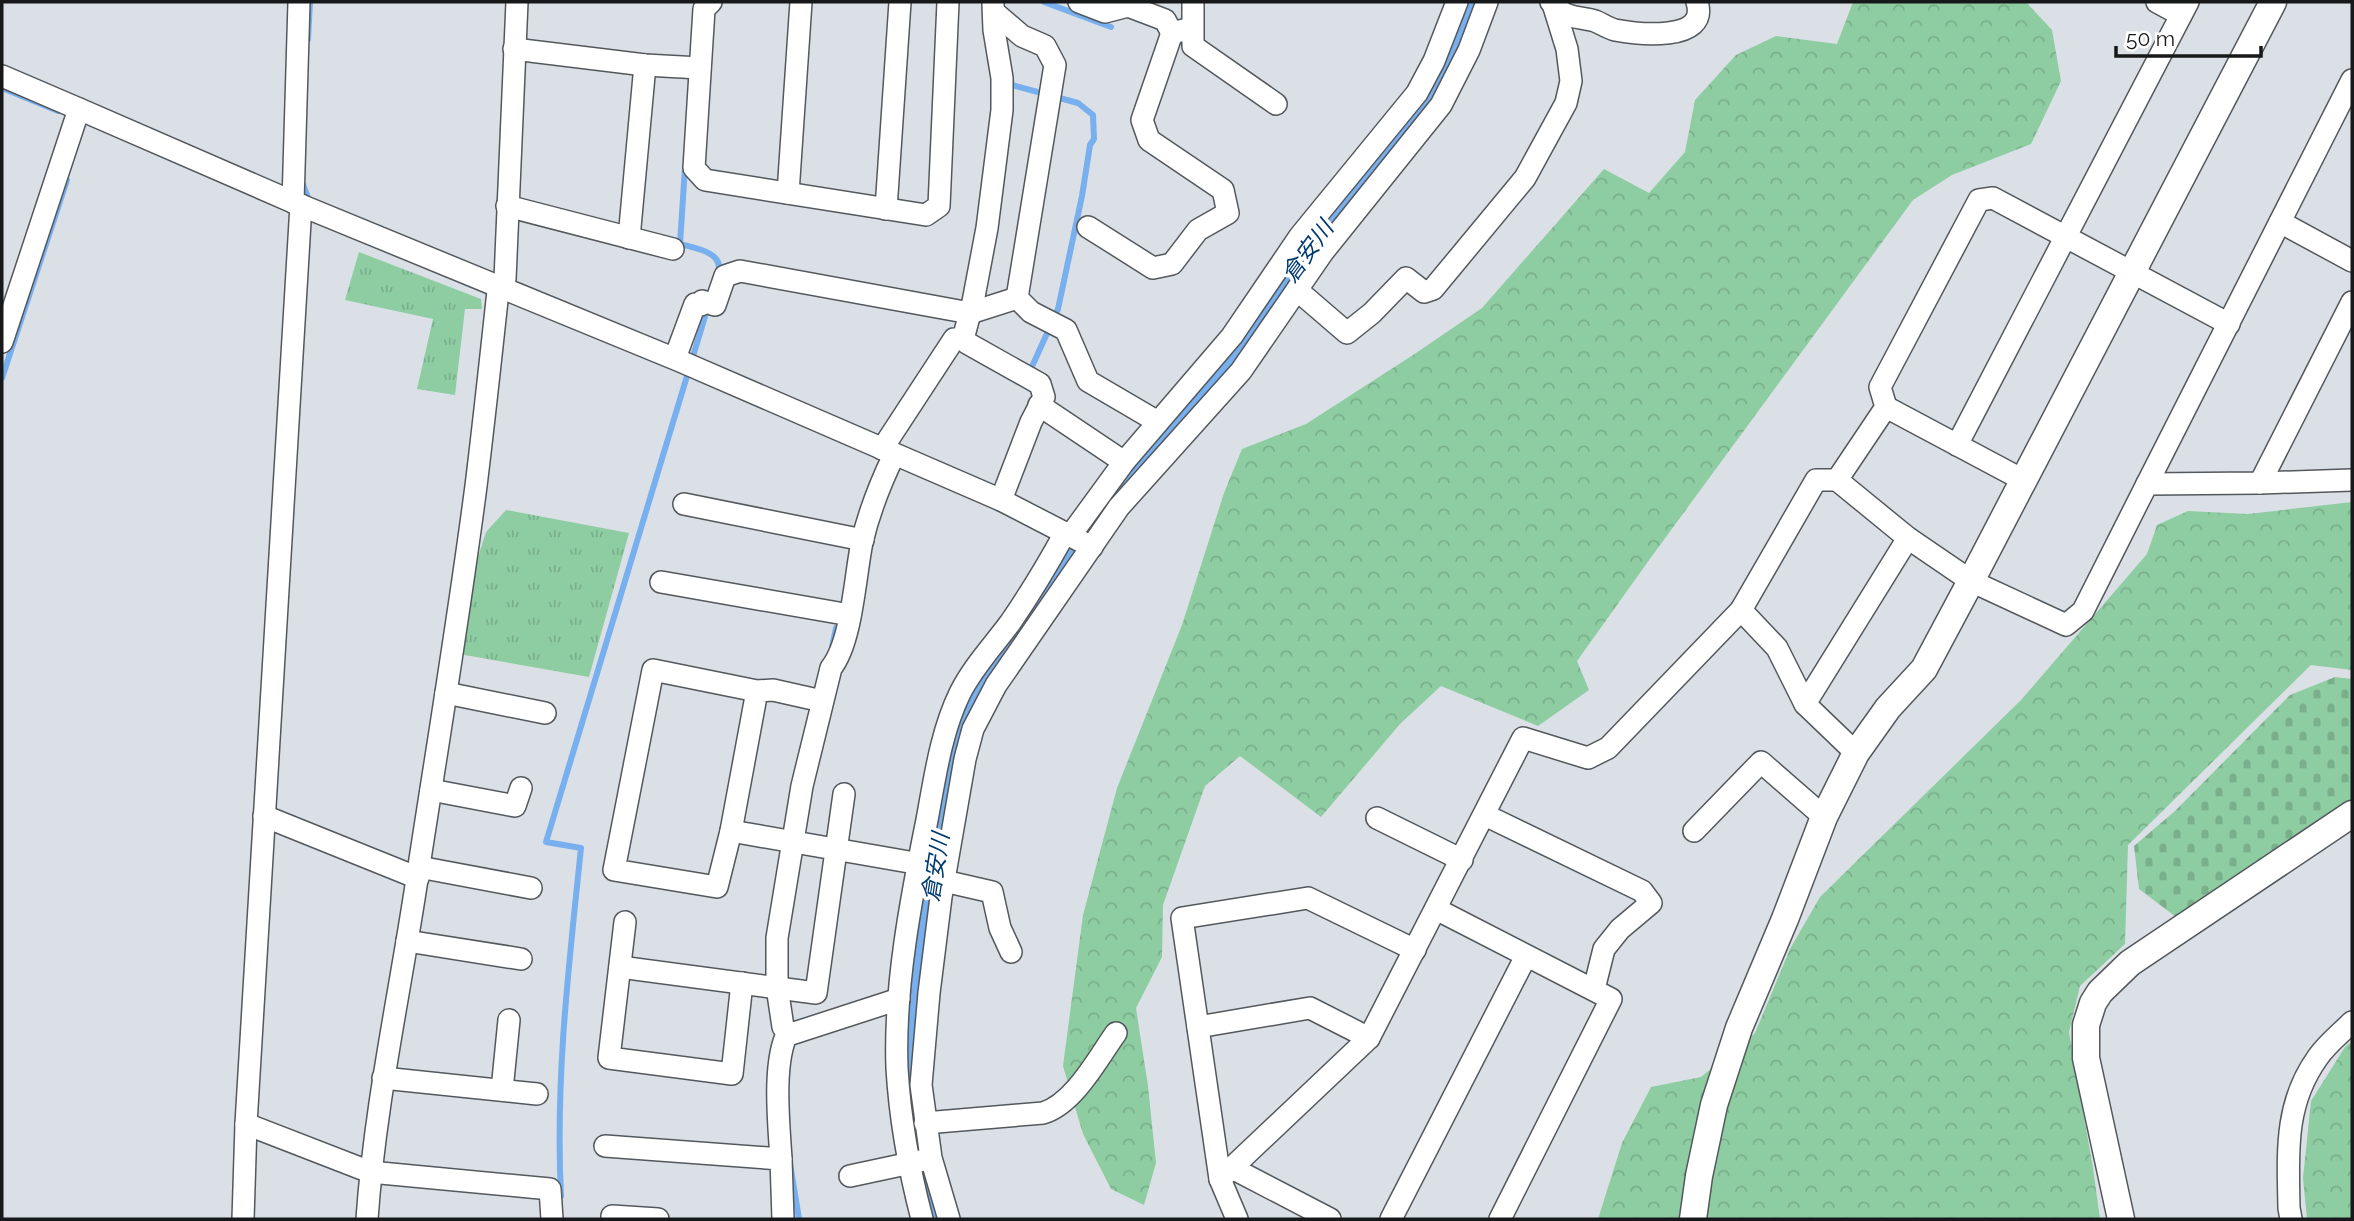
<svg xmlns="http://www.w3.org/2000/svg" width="2354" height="1221" font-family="Raleway,'Noto Sans JP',sans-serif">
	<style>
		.grass { fill: url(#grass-tufts) }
		.forest { fill: url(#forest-crowns) }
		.cemetery { fill: url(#cemetery-stones) }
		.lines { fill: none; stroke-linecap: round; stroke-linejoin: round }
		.stream { stroke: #78afee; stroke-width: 6 }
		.river { stroke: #78afee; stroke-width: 35 }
		.minor-casing { stroke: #53585c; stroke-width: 24 }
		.tertiary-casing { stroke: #53585c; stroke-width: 29 }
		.minor { stroke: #fff; stroke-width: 21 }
		.tertiary { stroke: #fff; stroke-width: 26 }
		.labels { text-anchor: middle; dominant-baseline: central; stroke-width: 7; stroke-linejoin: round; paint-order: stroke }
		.water-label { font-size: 23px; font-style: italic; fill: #003a72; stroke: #fff }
	</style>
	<defs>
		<pattern id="grass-tufts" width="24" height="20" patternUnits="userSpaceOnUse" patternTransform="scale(1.75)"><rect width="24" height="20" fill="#8ecda2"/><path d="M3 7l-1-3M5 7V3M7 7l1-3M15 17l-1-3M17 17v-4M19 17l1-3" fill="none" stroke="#7aaf8b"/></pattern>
		<pattern id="forest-crowns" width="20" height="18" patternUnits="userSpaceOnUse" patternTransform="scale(1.75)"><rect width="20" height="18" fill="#8ecda2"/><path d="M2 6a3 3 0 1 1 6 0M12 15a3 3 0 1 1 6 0" fill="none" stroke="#7aaf8b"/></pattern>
		<pattern id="cemetery-stones" width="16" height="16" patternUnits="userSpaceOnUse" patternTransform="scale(1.75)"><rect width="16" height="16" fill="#8ecda2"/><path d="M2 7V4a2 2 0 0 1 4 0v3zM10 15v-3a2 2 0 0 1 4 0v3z" fill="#7aaf8b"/></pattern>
	</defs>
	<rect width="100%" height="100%" fill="#dbe0e6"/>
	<g class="grass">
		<path d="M359 252 481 299 482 309H465L455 395 417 389 433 319 345 300Z"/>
		<path d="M506 510 629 533 589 677 459 654 471 579 486 532Z"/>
	</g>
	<g class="forest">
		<path d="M1853 2H2026L2052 30 2061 81 2031 144 1952 175 1913 200 1652 556 1577 661 1589 690 1538 726 1441 686 1400 724 1321 817 1240 756 1205 786 1163 905 1162 957 1136 1008 1148 1086 1156 1163 1144 1205 1111 1189 1083 1134 1063 1066 1083 915 1117 788 1182 625 1224 493 1242 449 1306 424 1413 355 1482 308 1604 169 1649 193 1685 152 1695 100 1736 55 1776 36 1837 44Z"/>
		<path d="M2352 502V670L2311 665 2128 845 2125 944 2080 986 2069 1032 2093 1168 2100 1219H1598L1622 1143 1651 1087 1701 1077 1755 1033 1790 949 1820 897 2021 700 2147 554 2157 525 2188 511 2248 514Z"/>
		<path d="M2352 1041V1219H2307L2303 1178 2311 1101 2345 1047Z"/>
	</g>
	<path class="cemetery" d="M2335 677 2352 679V801L2176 917 2139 889 2134 846 2175 811 2290 695Z"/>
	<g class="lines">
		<g class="stream">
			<path d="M1044 2 1111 27"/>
			<path d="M308 39 310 2"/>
			<path d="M1011 79 1012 85 1078 103 1093 115 1094 139 1090 145 1082 196 1058 309 1030 371 1027 370"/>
			<path d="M2 88 58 111"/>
			<path d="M685 167 680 244C694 248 725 252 718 273"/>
			<path d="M302 182 309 200 308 205"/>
			<path d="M2 378 67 180"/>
			<path d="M832 647 836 628"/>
			<path d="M790 1163 799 1219"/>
			<path d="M561 1196C555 1079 569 964 581 848L546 842 707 310"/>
		</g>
		<g class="river">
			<path d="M1119 486 1237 351 1309 244 1423 107 1453 58 1471 2"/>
			<path d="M938 1219 923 1163 912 1090 914 1006 934 850 952 759 958 732 968 706 988 671 1031 615 1075 546"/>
		</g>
		<g class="minor-casing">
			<g id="minor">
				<path d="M711 2 704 9 694 168 705 180 926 215 939 206 948 2"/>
				<path d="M1079 2 1105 12 1128 6 1165 20 1172 33 1184 30"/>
				<path d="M1193 2V46L1276 104"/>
				<path d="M1551 2C1555 5 1559 10 1563 13 1572 18 1585 18 1595 21 1602 24 1608 28 1615 30 1636 34 1710 43 1697 2"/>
				<path d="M2157 2 2181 15"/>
				<path d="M514 49 645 65 700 68"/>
				<path d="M2 76 79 109 2 342"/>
				<path d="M79 109 293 202 680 361 1001 500 1092 547"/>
				<path d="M788 193 801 2"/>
				<path d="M293 202 299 2"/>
				<path d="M507 206 673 249"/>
				<path d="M886 209 900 2"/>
				<path d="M2280 222 2352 261"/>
				<path d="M1088 227 1153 268 1172 264 1198 230 1228 213 1223 190 1149 140 1142 120 1172 33"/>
				<path d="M629 238 645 65"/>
				<path d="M1297 290 1347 333 1372 313 1406 278 1424 292 1433 289 1525 178 1566 103 1571 81 1567 49 1553 4"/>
				<path d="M1017 298 1031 312 1066 330 1088 381 1158 422"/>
				<path d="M963 339 967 343 1040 384 1044 397 1031 422 1001 500"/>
				<path d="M675 358 695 304 701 305 702 301 715 305 725 276 740 271 970 313 1017 298 1055 65 1045 46 1022 36 994 12"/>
				<path d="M1039 405 1124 462"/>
				<path d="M1886 407 2023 480"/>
				<path d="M1957 445 2188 2"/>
				<path d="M882 449 954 339H963L973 302 987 228 1002 110V78L994 30 993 4"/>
				<path d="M1837 480 1886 407 1880 387 1979 200 1993 198 2229 324"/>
				<path d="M2260 483 2352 480"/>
				<path d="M2147 484 2352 80"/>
				<path d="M684 504 863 540"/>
				<path d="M1070 536 1124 462 1232 336 1300 236 1417 93 1434 61 1457 2"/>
				<path d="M661 582 850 615"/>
				<path d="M1741 610 1777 648 1805 704 1856 753"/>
				<path d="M757 691 731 831 717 887 614 870 653 670 757 691 773 690 822 701"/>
				<path d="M446 693 545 713"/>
				<path d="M1805 704 1908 538"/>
				<path d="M431 790 515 806 521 788"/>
				<path d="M1485 815 1642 891 1651 903 1620 929 1604 949 1594 989"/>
				<path d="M264 816 418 878"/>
				<path d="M1377 818 1462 860"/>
				<path d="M731 831 932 866"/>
				<path d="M1694 831 1761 762 1824 817"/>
				<path d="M419 867 531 888"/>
				<path d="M944 881 992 892 1000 928 1011 952"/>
				<path d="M1436 909 1611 999 1500 1219"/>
				<path d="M625 922 609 1058 732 1074 742 983"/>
				<path d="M407 941 521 959"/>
				<path d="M620 967 816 993 844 794"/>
				<path d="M1198 1027 1310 1008 1369 1038"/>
				<path d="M788 1032 783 1027 777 987V938L802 786 831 668C852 642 855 576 862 542 869 512 881 482 894 455"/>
				<path d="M788 1032 791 1034 899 999"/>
				<path d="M383 1078 537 1094"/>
				<path d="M502 1090 509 1020"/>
				<path d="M925 1123 1043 1113C1074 1104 1098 1058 1116 1033"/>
				<path d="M246 1124 370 1172 550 1189 552 1219"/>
				<path d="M605 1146 781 1159 783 1219"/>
				<path d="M781 1159C779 1125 772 1062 788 1032"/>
				<path d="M1232 1168 1330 1219"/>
				<path d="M850 1176 920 1161"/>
				<path d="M1220 1179 1369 1038 1523 738 1588 758 1608 748 1741 610 1816 480H1837L1908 538 1971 581 2066 625 2083 611 2147 484 2260 483 2352 302"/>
				<path d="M612 1216 658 1219"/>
				<path d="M243 1219 246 1124 301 205"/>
				<path d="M367 1219C375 1104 400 993 417 879 437 748 459 617 476 486 484 421 491 356 498 291L505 279 517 2"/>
				<path d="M922 1219C909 1169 900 1120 897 1068 894 987 911 899 927 820 935 777 941 732 960 693 973 667 993 646 1010 623 1030 594 1048 564 1065 533"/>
				<path d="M949 1219 931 1158 921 1085 929 993 941 897 965 759 973 729 996 685 1119 507 1241 371 1323 252 1441 105 1469 50 1487 2"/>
				<path d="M1237 1219 1220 1179 1182 918 1308 898 1415 950"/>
				<path d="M1391 1219 1526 956"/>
				<path d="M2291 1219 2289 1208C2288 1153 2284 1104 2318 1057 2327 1044 2341 1033 2352 1022"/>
			</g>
		</g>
		<g class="tertiary-casing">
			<g id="tertiary">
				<path d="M1693 1219 1699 1176 1714 1105 1739 1028 1785 919 1824 817 1856 753 1888 708 1924 669 1971 581 2273 2"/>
				<path d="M2121 1219 2086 1058V1025L2093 1003 2100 992 2130 963 2352 814"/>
			</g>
		</g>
		<use href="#minor" class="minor"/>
		<use href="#tertiary" class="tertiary"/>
	</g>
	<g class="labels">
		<g class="water-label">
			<text transform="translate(1307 251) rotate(-54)">倉安川</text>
			<text transform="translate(935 867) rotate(-81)">倉安川</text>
		</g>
	</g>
	<rect width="2354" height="1221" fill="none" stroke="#161819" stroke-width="7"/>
	<path d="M2116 46v10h145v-10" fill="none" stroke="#161819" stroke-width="3.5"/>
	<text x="2126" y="46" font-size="21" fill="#161819" stroke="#ffffff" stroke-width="5" paint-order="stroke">50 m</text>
</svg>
